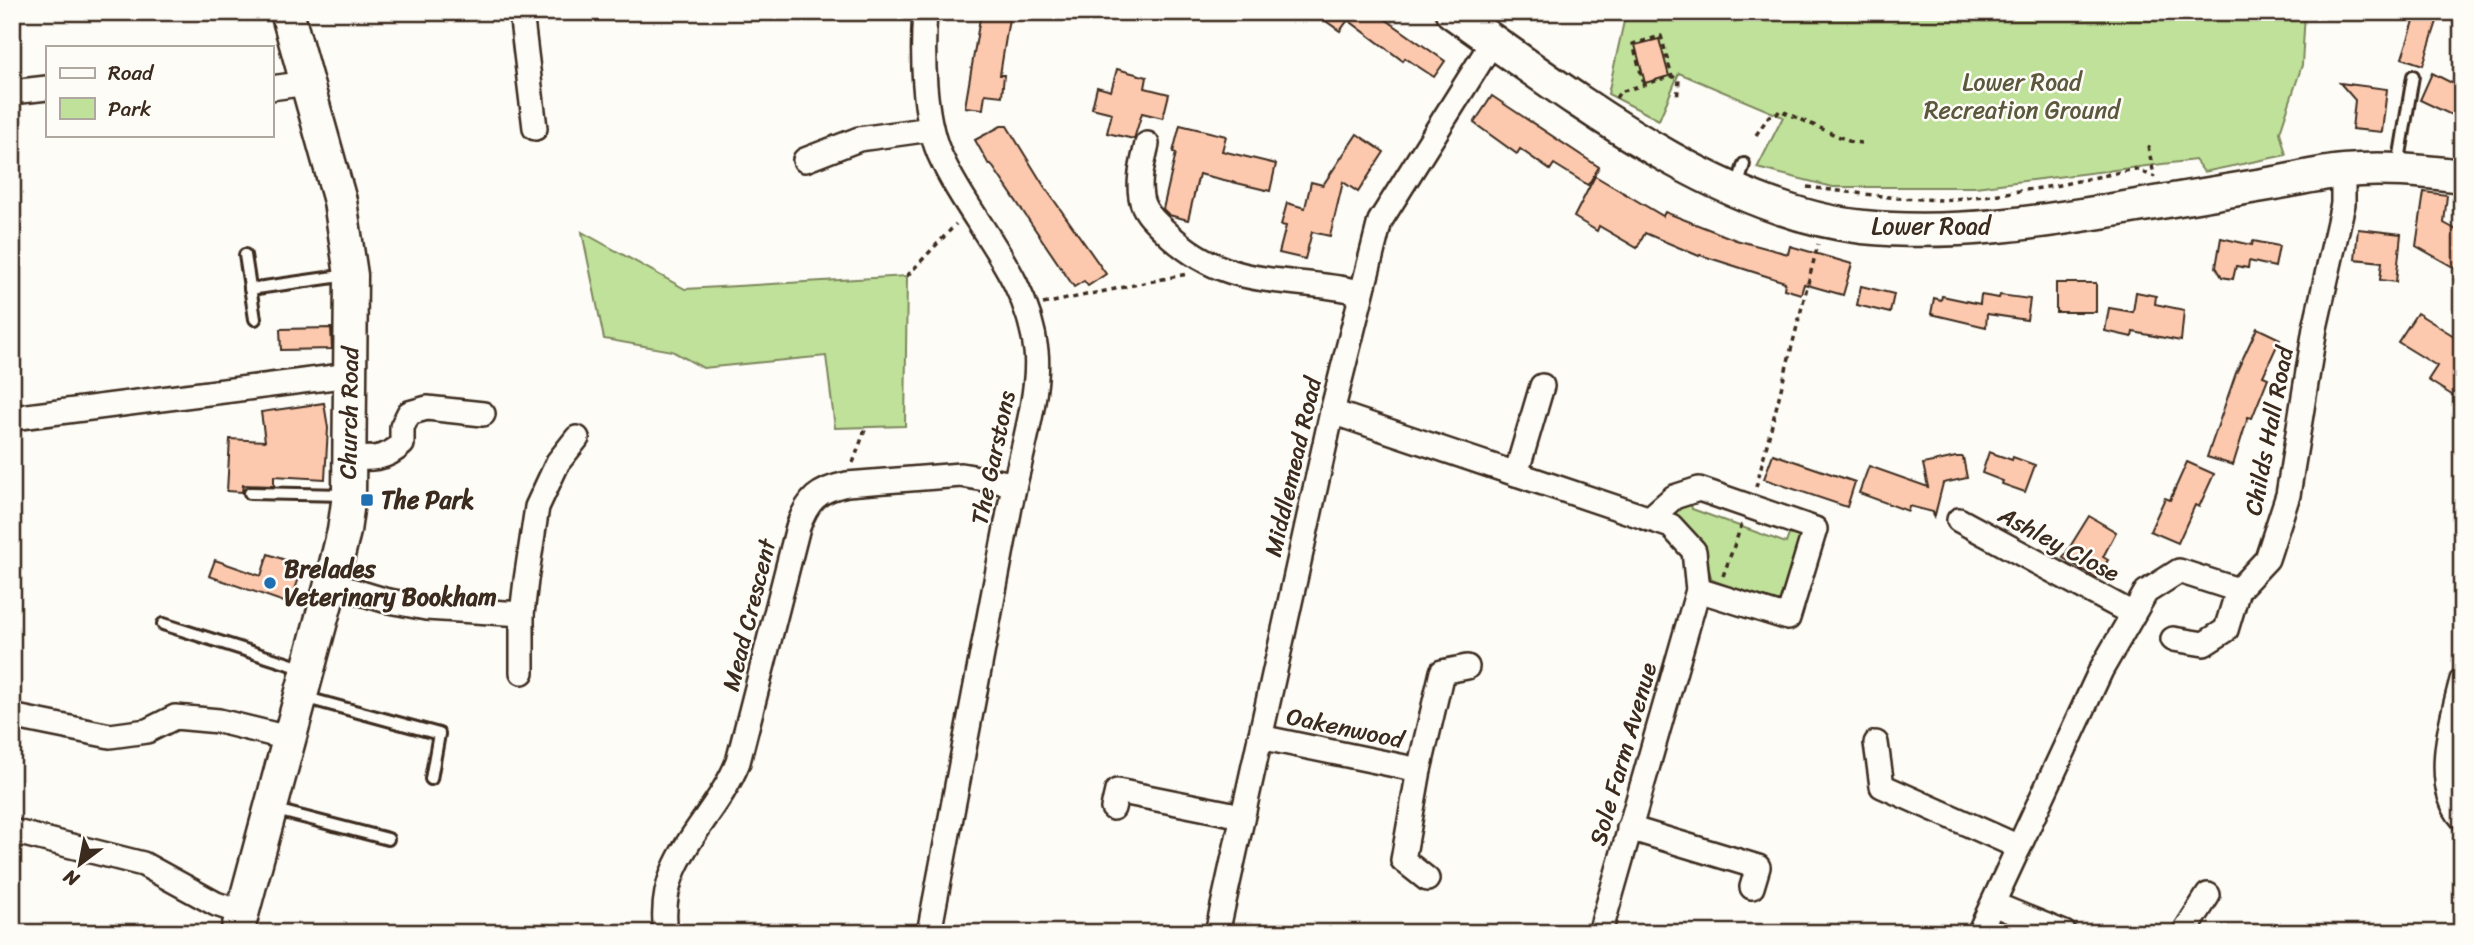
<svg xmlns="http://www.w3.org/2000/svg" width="2474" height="945" font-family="Sriracha,sans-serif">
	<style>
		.green { fill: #bfe19a; stroke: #7d865c; stroke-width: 2 }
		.building { fill: #fdc9ae; stroke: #3b2a1e; stroke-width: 2 }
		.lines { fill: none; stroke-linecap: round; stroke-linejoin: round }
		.lane-casing { stroke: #3b2a1e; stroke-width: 16 }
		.street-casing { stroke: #3b2a1e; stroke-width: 28 }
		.secondary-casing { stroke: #3b2a1e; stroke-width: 37 }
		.path { stroke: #3b2a1e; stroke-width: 3.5; stroke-dasharray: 5 5; stroke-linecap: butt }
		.lane { stroke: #fdfcf7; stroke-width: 10 }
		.street { stroke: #fdfcf7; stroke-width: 23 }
		.secondary { stroke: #fdfcf7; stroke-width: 32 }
		.poi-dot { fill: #1f6fb2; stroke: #fdfcf7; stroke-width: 2.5 }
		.labels { text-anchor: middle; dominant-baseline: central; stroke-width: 5; stroke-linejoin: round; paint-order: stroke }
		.park-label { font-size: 24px; fill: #5c583d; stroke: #fdfcf7 }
		.street-label { font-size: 24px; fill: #3b2a1e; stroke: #fdfcf7 }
		.poi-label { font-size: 24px; font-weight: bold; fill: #3b2a1e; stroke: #fdfcf7; text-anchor: start }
	</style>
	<rect width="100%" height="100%" fill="#fdfcf7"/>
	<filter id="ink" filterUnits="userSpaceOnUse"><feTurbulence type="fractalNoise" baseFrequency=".0143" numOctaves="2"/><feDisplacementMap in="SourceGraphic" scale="14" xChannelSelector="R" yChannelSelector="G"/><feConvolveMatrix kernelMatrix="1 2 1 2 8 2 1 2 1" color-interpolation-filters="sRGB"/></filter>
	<g filter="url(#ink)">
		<g class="green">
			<path d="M1626 12H2305L2302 65 2280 132 2286 155 2204 172 2195 160 1975 187H1833L1757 168 1783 117 1679 73 1659 120 1608 94Z"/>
			<path d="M582 232 685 289 907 276 905 426 835 428 826 356 703 368 672 351 604 339Z"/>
			<path d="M1691 504 1692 509 1786 543 1791 529 1802 533 1781 606 1712 580 1700 541 1670 516 1678 505Z"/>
		</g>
		<g class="building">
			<path d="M981 12H1010L1000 75H1004L1002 96 985 94 983 109 965 107Z"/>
			<path d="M1313 12H1375L1445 61 1434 77 1405 58 1403 61 1348 20 1340 31Z"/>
			<path d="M2417 12H2440L2423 65 2402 58Z"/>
			<path d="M1659 39 1669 76 1645 83 1635 45Z"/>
			<path d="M1117 69 1147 77 1145 88 1169 94 1163 118 1142 113 1134 139 1107 133 1112 113 1092 108 1097 87 1111 91Z"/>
			<path d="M2432 73 2462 88V120L2420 100Z"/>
			<path d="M2340 83 2387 89 2382 132 2352 129 2355 100Z"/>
			<path d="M1492 96 1599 167 1588 185 1554 164 1550 170 1520 149 1517 154 1474 123Z"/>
			<path d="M1180 125 1226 136 1222 151 1276 164 1270 191 1199 174 1188 220 1169 215 1163 209 1176 153 1173 152Z"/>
			<path d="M1001 126H1007L1044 186 1106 274 1088 286 1084 281 1074 287 991 164 989 165 975 140Z"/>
			<path d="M1357 134 1384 152 1358 192 1343 182 1330 236 1312 232 1305 259 1279 253 1286 226 1281 225 1287 203 1305 208 1311 182 1323 185Z"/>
			<path d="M1595 176 1663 216 1665 212 1736 240 1788 254 1790 246 1852 264 1843 295 1804 284 1801 294 1784 289 1785 282 1700 255 1699 256 1645 233 1637 248 1599 226 1597 231 1574 217Z"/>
			<path d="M2424 192 2447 195 2444 223 2462 233V272L2416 246Z"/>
			<path d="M2358 229 2401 234 2396 282 2380 280 2382 262 2355 259Z"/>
			<path d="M2221 238 2252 245 2253 241 2279 246 2275 267 2249 261 2248 268 2236 266 2233 279 2222 277 2216 267Z"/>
			<rect x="2056" y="283" width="40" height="29"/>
			<path d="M1861 286 1894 294 1890 313 1857 305Z"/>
			<path d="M2136 292 2156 296 2155 304 2184 310 2181 341 2133 332 2132 337 2105 331 2109 308 2133 312Z"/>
			<path d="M1981 295 1999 298 2000 295 2030 299 2027 320 1987 314 1986 327 1931 314 1934 298 1941 300 1942 296 1980 304Z"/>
			<path d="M2417 313 2462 341V387L2455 397 2428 380 2437 366 2398 342Z"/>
			<path d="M331 328 332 349 281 350 280 329Z"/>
			<path d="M2257 328 2280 339 2263 376 2268 378 2252 418 2248 417 2233 465 2207 457 2236 373Z"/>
			<path d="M324 403 328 428 325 479 274 476V486L243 485 242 492 227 491 230 439 265 441 261 412Z"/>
			<path d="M1989 452 2012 460 2013 457 2035 465 2025 492 2002 484 2003 481 1982 473Z"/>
			<path d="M1773 454 1855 482 1847 507 1764 479Z"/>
			<path d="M1956 457H1963L1967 478 1943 483 1934 519 1933 512 1909 506 1908 511 1859 493 1869 466 1928 487 1923 464Z"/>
			<path d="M2187 462 2214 474 2199 507 2195 505 2178 543 2150 531 2165 498 2170 500Z"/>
			<path d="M2089 516 2116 532 2103 557 2108 560 2097 578 2063 558Z"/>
			<path d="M268 554 297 564 293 576 299 578 290 604 209 576 215 560 261 576Z"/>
		</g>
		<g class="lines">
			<g class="lane-casing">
				<g id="lane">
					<path d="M2398 167 2413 76"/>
					<path d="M1737 188 1744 164"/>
					<path d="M245 255 255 319"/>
					<path d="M250 289 348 275"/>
					<path d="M250 493 346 495"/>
					<path d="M163 624 305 669"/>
					<path d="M303 697 439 734 431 779"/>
					<path d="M272 809 388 839"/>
				</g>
			</g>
			<g class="street-casing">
				<g id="street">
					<path d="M521 12 535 128"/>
					<path d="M925 12C922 54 923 115 939 153 969 221 1028 274 1036 351 1041 394 1017 467 1009 512 982 652 955 792 929 933"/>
					<path d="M271 88 307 83"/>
					<path d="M12 92 47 88"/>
					<path d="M1147 144C1143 162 1138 179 1141 197 1143 212 1156 222 1165 231 1227 292 1286 275 1360 292"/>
					<path d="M805 160 859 139 931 129"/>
					<path d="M1332 412 1671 526 1694 551 1698 590 1600 933"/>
					<path d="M12 418 350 375"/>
					<path d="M350 458C371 459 385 460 402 444V427L409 413 427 408 483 414"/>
					<path d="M1516 474 1542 386"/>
					<path d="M1649 519 1674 497 1699 489 1815 529 1788 618 1698 590"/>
					<path d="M1959 520 2133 614"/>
					<path d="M331 584 384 600 426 608 522 614"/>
					<path d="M2173 639 2204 644 2226 630 2238 590"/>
					<path d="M522 672V614L526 580 537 507 558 462 577 438"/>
					<path d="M2462 680C2452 718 2432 784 2462 818"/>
					<path d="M21 718 110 736 147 731 175 717 219 721 288 738"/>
					<path d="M1260 737 1419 770 1403 860 1427 879"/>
					<path d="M1876 743 1882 786 2019 847"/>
					<path d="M1419 770 1442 672 1467 667"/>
					<path d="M1113 808 1117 791 1242 816"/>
					<path d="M1629 828 1758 867 1752 887"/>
					<path d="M12 831 143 864 216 904 240 912"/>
					<path d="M1993 904 2064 933"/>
					<path d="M666 933C655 858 713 824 738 762L798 527C808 499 818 490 847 484L961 475 1014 484"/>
					<path d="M1217 933 1332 412 1380 221 1493 41"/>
					<path d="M1979 933 2101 670 2146 592 2179 571 2238 590 2267 559 2288 495 2315 328 2343 204V171"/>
					<path d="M2184 933 2208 895"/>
				</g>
			</g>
			<g class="secondary-casing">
				<g id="secondary">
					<path d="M1452 12C1570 95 1717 211 1863 227 1954 236 2042 222 2131 207 2179 199 2227 191 2275 183 2297 179 2321 173 2344 171 2383 167 2422 171 2462 176"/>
					<path d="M237 933 331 584 344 531 349 495 351 275 340 201 287 12"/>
				</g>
			</g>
			<g class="path">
				<path d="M1644 84 1633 44 1661 36 1672 76"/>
				<path d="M1616 98 1620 92 1672 76 1679 80 1677 100"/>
				<path d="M1756 135 1769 116 1777 114 1780 110 1851 142 1862 143V147"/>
				<path d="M2148 146 2154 175"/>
				<path d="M1807 187 1897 198 1943 200 1985 196 2054 186 2135 169 2155 177"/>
				<path d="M907 276 956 224"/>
				<path d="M1043 304 1187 274"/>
				<path d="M853 463 866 427"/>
				<path d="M1756 487 1818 244"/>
				<path d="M1723 576 1742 524"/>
			</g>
			<use href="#lane" class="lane"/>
			<use href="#street" class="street"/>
			<use href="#secondary" class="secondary"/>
		</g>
	</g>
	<g class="poi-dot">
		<rect x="360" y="493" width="14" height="14" rx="3.5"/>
		<circle cx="270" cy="583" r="7"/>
	</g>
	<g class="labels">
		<g class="park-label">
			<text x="2022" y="82">Lower Road<tspan x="2022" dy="28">Recreation Ground</tspan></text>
		</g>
		<g class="street-label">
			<text x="1931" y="226">Lower Road</text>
			<text transform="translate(349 413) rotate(-89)">Church Road</text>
			<text transform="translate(2269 431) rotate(-79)">Childs Hall Road</text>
			<text transform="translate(993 458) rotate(-78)">The Garstons</text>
			<text transform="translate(1293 467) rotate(-77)">Middlemead Road</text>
			<text transform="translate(2059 544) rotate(28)">Ashley Close</text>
			<text transform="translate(749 615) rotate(-76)">Mead Crescent</text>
			<text transform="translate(1345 728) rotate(12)">Oakenwood</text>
			<text transform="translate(1623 754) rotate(-74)">Sole Farm Avenue</text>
		</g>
		<g class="poi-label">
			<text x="381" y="500">The Park</text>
			<text x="284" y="569">Brelades<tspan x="284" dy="28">Veterinary Bookham</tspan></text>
		</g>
	</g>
	<rect width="2474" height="945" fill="none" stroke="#fdfcf7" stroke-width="42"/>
	<rect x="21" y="21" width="2432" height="903" fill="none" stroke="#3b2a1e" stroke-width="2.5" filter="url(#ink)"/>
	<rect x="46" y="46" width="228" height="91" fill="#fdfcf7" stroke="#afa8a0" stroke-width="2"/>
	<rect x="60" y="68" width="35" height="10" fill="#fdfcf7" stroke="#afa8a0" stroke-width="2"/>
	<text x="108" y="80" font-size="21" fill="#3b2a1e">Road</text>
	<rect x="60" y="98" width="35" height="21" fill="#bfe19a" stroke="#afa8a0" stroke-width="2"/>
	<text x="108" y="116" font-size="21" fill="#3b2a1e">Park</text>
	<g transform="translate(80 864) rotate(212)" stroke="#fdfcf7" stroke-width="5" paint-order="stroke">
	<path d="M0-5L12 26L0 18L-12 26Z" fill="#3b2a1e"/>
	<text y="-10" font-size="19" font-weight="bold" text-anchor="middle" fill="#3b2a1e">N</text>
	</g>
</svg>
